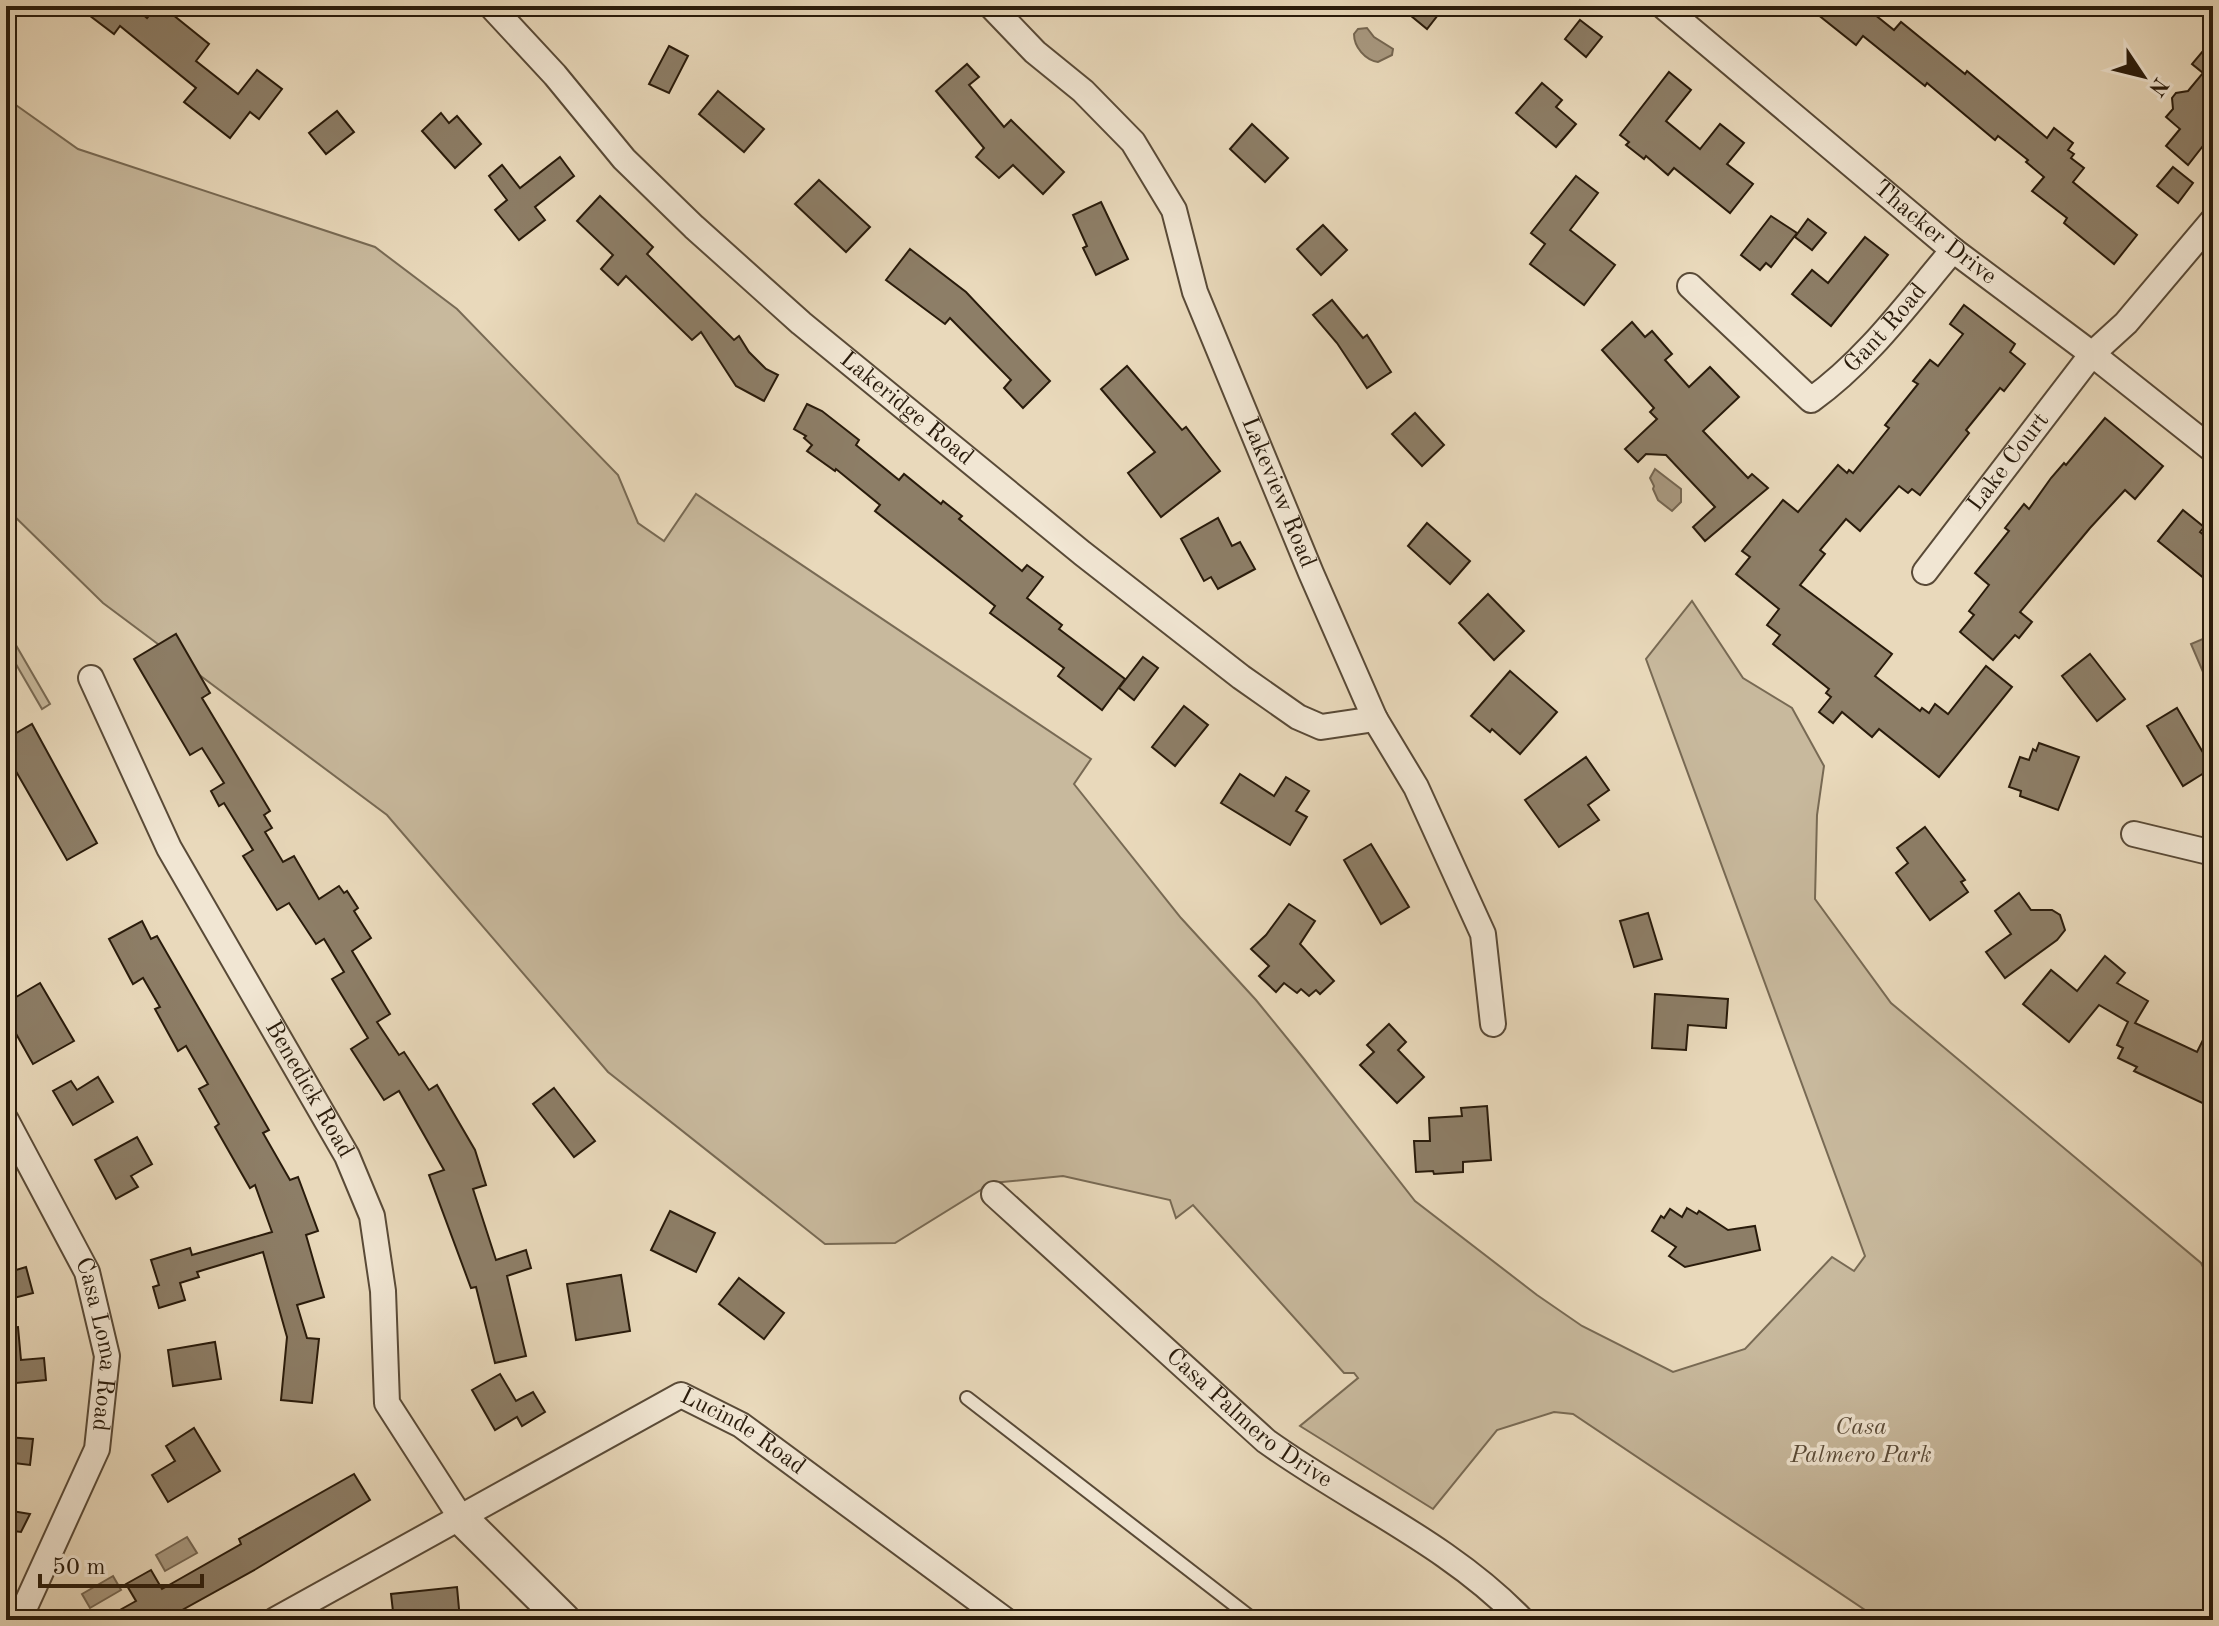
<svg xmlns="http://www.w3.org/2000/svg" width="2219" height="1626" font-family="'Old Standard TT',serif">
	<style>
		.green { fill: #c8b99d; stroke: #786a54; stroke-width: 2 }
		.water { fill: #a8987f; stroke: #756651; stroke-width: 2 }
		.building { fill: #8d7e67; stroke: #291b0b; stroke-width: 2 }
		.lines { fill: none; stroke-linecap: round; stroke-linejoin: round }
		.service-casing { stroke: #594a37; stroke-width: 16 }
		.minor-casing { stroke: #594a37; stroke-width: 28 }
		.tertiary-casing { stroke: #594a37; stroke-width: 36 }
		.service { stroke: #f1e6d3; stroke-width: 12 }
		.minor { stroke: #f1e6d3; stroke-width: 24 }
		.tertiary { stroke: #f1e6d3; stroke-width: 32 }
		.labels { text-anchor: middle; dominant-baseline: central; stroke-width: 7; stroke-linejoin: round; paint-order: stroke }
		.street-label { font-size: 24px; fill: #291b0b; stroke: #f1e6d3 }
		.park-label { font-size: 24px; font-style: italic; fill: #594a37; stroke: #f1e6d3 }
	</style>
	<rect width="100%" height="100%" fill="#e9d9bb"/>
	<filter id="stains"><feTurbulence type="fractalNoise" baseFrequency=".0025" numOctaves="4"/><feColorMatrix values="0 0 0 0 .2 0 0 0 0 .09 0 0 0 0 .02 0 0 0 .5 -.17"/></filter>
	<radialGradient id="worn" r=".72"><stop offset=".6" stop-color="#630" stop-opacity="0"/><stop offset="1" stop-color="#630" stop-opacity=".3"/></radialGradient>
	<g class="green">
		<path d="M6 98 78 149 375 247 457 309 618 475 638 523 664 541 696 494 1091 759 1074 784 1181 918 1256 1000 1304 1059 1415 1201 1537 1295 1582 1326 1673 1372 1745 1349 1832 1257 1854 1271 1865 1256 1646 659 1692 601 1743 678 1792 708 1824 766 1817 815 1815 899 1891 1003 2201 1263 2213 1287V1620H1880L1573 1414 1554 1412 1497 1430 1433 1509 1300 1426 1358 1378 1354 1373H1344L1193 1205 1176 1218 1170 1200 1063 1176 992 1183 895 1243 825 1244 608 1072 387 815 103 603 6 508Z"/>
		<path d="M6 628 50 704 42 709 6 647Z"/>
	</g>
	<g class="water">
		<path d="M1367 28 1374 37 1393 49 1392 55 1378 62C1365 60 1354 47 1354 34L1358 29Z"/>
		<path d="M1655 469 1681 489V502L1672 511 1658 500 1653 489 1654 486 1650 478Z"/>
		<path d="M2205 638 2213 657V667L2203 672 2191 644Z"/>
		<path d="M187 1537 197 1553 165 1571 156 1555Z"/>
		<path d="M113 1576 121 1590 90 1608 82 1594Z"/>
	</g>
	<g class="building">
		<path d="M77 6H133L147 18 157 6H162L209 44 196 61 238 94 257 70 282 89 259 119 250 112 230 138 184 102 196 88 120 26 114 34Z"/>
		<path d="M1399 6H1445L1427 29Z"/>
		<path d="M1807 6H1864L1894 30 1901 22 1965 74 1967 71 2047 138 2054 128 2073 143 2068 150 2074 154 2071 158 2084 168 2073 182 2137 235 2114 264 2064 223 2067 218 2032 191 2044 177 2026 162 2028 160 1998 136 1995 140 1927 83 1925 86 1863 36 1856 45Z"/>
		<path d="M1580 20 1602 37 1586 57 1565 39Z"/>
		<path d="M2213 39V133L2188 165 2166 146 2180 129 2166 117 2173 109 2172 98 2176 93 2188 91 2203 73 2192 64Z"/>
		<path d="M669 46 688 56 669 93 649 84Z"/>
		<path d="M967 64 979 77 969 85 1004 127 1011 120 1064 172 1043 194 1013 165 999 178 976 157 984 148 936 91Z"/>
		<path d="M1669 72 1691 90 1666 121 1700 149 1720 124 1744 143 1727 164 1753 184 1730 213 1674 168 1668 175 1646 156 1644 159 1626 145 1629 142 1620 135Z"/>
		<path d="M1542 83 1562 100 1556 107 1576 124 1556 147 1516 113Z"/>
		<path d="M718 91 764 129 744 152 699 114Z"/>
		<path d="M337 111 354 132 326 154 309 133Z"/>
		<path d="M441 113 449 123 457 116 481 144 455 168 422 131Z"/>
		<path d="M1252 124 1288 158 1265 182 1230 149Z"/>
		<path d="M560 157 574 176 535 207 545 220 519 240 495 210 507 200 489 176 502 165 520 188Z"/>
		<path d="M2173 167 2193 183 2178 203 2157 186Z"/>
		<path d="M1576 176 1598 193 1570 230 1615 265 1584 305 1530 264 1545 244 1531 233Z"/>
		<path d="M819 180 870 227 846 252 795 204Z"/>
		<path d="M600 196 653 247 647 254 734 340 739 336 749 352 766 369 778 375 764 401 736 386 701 332 692 340 626 276 618 285 601 269 613 255 577 221Z"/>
		<path d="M1101 202 1128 259 1096 275 1083 248 1087 246 1073 215Z"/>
		<path d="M1771 216 1797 233 1771 267 1766 263 1760 270 1741 255Z"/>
		<path d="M1808 219 1826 233 1812 250 1795 237Z"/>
		<path d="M1323 225 1347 250 1321 275 1297 249Z"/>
		<path d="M1865 237 1888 255 1831 326 1792 294 1812 270 1828 283Z"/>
		<path d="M910 249 966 292 1050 381 1023 408 1004 388 1011 380 950 318 945 324 886 280Z"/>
		<path d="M1332 300 1363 338 1367 335 1391 372 1367 388 1337 343 1313 315Z"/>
		<path d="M1964 305 2015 344 2010 352 2025 364 2004 391 2000 388 1966 430 1969 433 1920 495 1912 489 1908 493 1899 486 1860 531 1846 519 1820 550 1825 554 1800 585 1892 654 1875 676 1920 711 1922 708 1929 713 1935 704 1948 714 1986 666 2012 687 1939 777 1879 729 1872 737 1842 712 1833 723 1819 712 1831 697 1826 693 1829 689 1773 644 1780 635 1767 625 1779 609 1736 574 1750 557 1742 551 1783 500 1798 512 1838 465 1847 473 1849 470 1853 473 1889 428 1885 425 1918 384 1913 381 1930 360 1938 366 1963 334 1950 324Z"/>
		<path d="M1632 322 1645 337 1652 331 1672 354 1665 360 1689 387 1710 367 1739 397 1703 431 1748 478 1752 474 1768 488 1705 541 1693 527 1715 507 1666 455 1646 454 1638 462 1625 449 1657 419 1650 412 1654 408 1602 350Z"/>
		<path d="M1127 366 1182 430 1186 427 1220 471 1161 517 1128 473 1155 452 1101 389Z"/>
		<path d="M807 404 822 411 859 440 856 445 899 480 904 474 941 504 943 501 962 516 959 519 1022 571 1027 565 1043 577 1027 598 1062 625 1059 629 1125 679 1102 710 1058 676 1064 668 990 613 995 606 875 511 880 505 836 469 835 471 807 451 812 445 804 438 806 436 794 429Z"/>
		<path d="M1415 413 1444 445 1422 466 1392 434Z"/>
		<path d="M2105 418 2163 466 2135 499 2125 490 2090 528 2020 612 2032 622 2019 638 2015 635 1993 660 1960 632 1974 615 1969 611 1989 585 1975 573 2009 531 2005 528 2024 504 2029 509 2051 478 2064 463 2066 465Z"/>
		<path d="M2183 510 2204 527 2200 532 2213 542V569L2205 579 2158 541Z"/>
		<path d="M1218 518 1232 546 1240 542 1255 569 1218 589 1211 577 1204 581 1181 539Z"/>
		<path d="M1427 523 1470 561 1450 584 1408 546Z"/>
		<path d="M1488 594 1524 631 1494 660 1459 623Z"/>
		<path d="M176 634 210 693 202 698 270 811 264 815 272 828 265 832 283 862 294 856 319 899 339 886 344 893 347 891 358 908 354 911 371 938 352 951 390 1014 377 1022 399 1055 404 1052 429 1090 437 1085 475 1150 486 1185 473 1189 496 1260 526 1250 531 1268 507 1276 526 1356 495 1363 476 1287 471 1288 429 1175 444 1170 399 1091 384 1100 351 1049 368 1038 332 979 344 972 324 939 316 944 289 903 277 910 243 856 253 850 224 803 219 806 211 791 224 783 202 748 190 755 134 659Z"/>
		<path d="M2090 654 2125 699 2097 721 2062 676Z"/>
		<path d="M1143 657 1158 668 1134 700 1119 688Z"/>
		<path d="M1510 671 1557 712 1520 754 1492 729 1490 732 1471 716Z"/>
		<path d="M1184 706 1208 725 1175 766 1152 747Z"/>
		<path d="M2177 708 2212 768 2183 786 2147 726Z"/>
		<path d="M32 724 97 843 67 860 6 754V739Z"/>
		<path d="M2039 743 2079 757 2058 810 2020 796 2021 791 2009 787 2020 757 2029 760 2033 749 2036 751Z"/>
		<path d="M1586 757 1609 790 1588 805 1599 820 1559 847 1525 800Z"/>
		<path d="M1240 774 1274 796 1286 777 1309 791 1296 811 1307 817 1290 845 1221 803Z"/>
		<path d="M1925 827 1965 880 1961 882 1968 892 1930 920 1896 873 1908 863 1897 848Z"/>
		<path d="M1371 844 1409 907 1381 924 1344 860Z"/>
		<path d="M2019 893 2031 910H2052L2060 915 2065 930 2057 940 2005 978 1986 952 2011 934 1995 911Z"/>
		<path d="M1289 904 1315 921 1300 944 1334 981 1320 994 1316 990 1309 996 1301 989 1297 993 1284 983 1276 992 1259 976 1269 966 1251 949 1266 935Z"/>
		<path d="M1648 913 1662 959 1634 967 1620 921Z"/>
		<path d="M142 921 151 939 157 936 250 1097 269 1130 263 1133 290 1180 298 1177 318 1231 306 1235 324 1297 297 1305 307 1338 319 1339 312 1403 281 1400 287 1337 263 1252 197 1272 199 1277 180 1283 185 1300 159 1308 153 1287 159 1285 151 1260 190 1248 192 1255 272 1232 255 1185 250 1188 215 1127 219 1124 199 1089 208 1084 186 1046 178 1051 155 1009 160 1007 143 978 133 984 109 939Z"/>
		<path d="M2105 956 2125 973 2117 983 2148 1001 2135 1023 2197 1052 2213 1020V1108L2134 1071 2137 1067 2118 1058 2123 1048 2117 1045 2128 1022 2099 1005 2069 1042 2023 1004 2051 970 2077 991Z"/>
		<path d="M40 983 74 1041 33 1064 15 1032 6 1038V1003Z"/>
		<path d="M1655 994 1728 999 1726 1028 1688 1025 1686 1050 1652 1048Z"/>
		<path d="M1389 1024 1406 1042 1398 1050 1424 1077 1397 1103 1360 1065 1374 1052 1367 1045Z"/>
		<path d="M98 1077 113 1102 73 1125 53 1091 71 1081 77 1090Z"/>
		<path d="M554 1088 595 1141 574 1157 533 1104Z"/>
		<path d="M1487 1106 1491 1160 1463 1162V1172L1434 1174 1433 1171 1416 1172 1414 1141H1430L1429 1118 1462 1116 1461 1108Z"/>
		<path d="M137 1137 152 1164 131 1176 138 1187 116 1199 95 1160Z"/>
		<path d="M1687 1208 1697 1214 1699 1211 1728 1230 1755 1226 1760 1250 1685 1267 1669 1256 1676 1247 1652 1231 1661 1216 1664 1218 1670 1209 1682 1217Z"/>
		<path d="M670 1211 715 1233 696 1272 651 1250Z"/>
		<path d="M26 1267 33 1293 6 1300V1273Z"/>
		<path d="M621 1275 630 1331 576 1340 567 1284Z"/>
		<path d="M739 1278 784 1313 764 1339 719 1304Z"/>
		<path d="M18 1327 21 1360 44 1358 46 1380 6 1384V1328Z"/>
		<path d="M215 1342 221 1379 173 1386 168 1350Z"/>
		<path d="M500 1374 516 1401 533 1392 545 1412 522 1426 517 1417 495 1430 472 1390Z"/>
		<path d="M194 1428 220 1471 168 1502 152 1475 175 1461 166 1446Z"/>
		<path d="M6 1437 33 1439 30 1465 6 1462Z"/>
		<path d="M354 1474 370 1500 256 1569 164 1620H102L136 1601 126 1584 151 1570 162 1589 241 1544 239 1539Z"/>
		<path d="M6 1510 30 1514 21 1532 6 1530Z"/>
		<path d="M457 1587 460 1620H394L391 1594Z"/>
	</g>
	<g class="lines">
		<g class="service-casing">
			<path id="service" d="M967 1398 1254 1620"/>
		</g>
		<g class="minor-casing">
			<g id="minor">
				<path id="s1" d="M491 6 555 75 624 159 694 227 801 323 1082 553 1241 677 1298 717 1321 727 1375 719"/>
				<path id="s2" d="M991 6 1035 52 1083 91 1133 142 1174 210 1195 292 1311 573 1375 719 1416 787 1483 934 1493 1024"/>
				<path id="s3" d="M1663 6 1953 250 2092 354 2213 450"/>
				<path id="s4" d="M1690 286 1811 400C1867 360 1908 303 1953 250"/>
				<path id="s5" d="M1925 572 2092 354 2126 323 2213 220"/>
				<path id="s6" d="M91 678 169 848 347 1156 372 1216 383 1291 387 1403 461 1518"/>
				<path d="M2134 834 2213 853"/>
				<path id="s7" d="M6 1120 87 1272 107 1356 97 1449 19 1620"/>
				<path id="s8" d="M994 1194 1266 1441C1351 1502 1449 1544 1522 1620"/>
				<path id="s9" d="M275 1620 681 1395 741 1425 1005 1620"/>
			</g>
		</g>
		<g class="tertiary-casing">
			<path id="tertiary" d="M461 1518 564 1620"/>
		</g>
		<use href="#service" class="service"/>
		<use href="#minor" class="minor"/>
		<use href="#tertiary" class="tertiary"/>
	</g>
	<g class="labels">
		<g class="street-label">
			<text stroke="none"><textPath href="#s3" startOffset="354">Thacker Drive</textPath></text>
			<text stroke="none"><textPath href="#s4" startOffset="270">Gant Road</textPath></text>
			<text stroke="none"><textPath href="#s1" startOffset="580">Lakeridge Road</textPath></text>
			<text stroke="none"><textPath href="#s5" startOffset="138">Lake Court</textPath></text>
			<text stroke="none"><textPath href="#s2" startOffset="578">Lakeview Road</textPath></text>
			<text stroke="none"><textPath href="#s6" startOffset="466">Benedick Road</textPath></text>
			<text stroke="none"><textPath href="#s7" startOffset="246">Casa Loma Road</textPath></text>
			<text stroke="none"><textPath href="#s8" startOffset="340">Casa Palmero Drive</textPath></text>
			<text stroke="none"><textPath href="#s9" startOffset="536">Lucinde Road</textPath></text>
		</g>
		<g class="park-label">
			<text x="1861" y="1428">Casa<tspan x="1861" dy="28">Palmero Park</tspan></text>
		</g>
	</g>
	<rect width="2219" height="1626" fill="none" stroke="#e9d9bb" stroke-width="32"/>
	<rect x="8" y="8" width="2203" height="1610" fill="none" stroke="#291b0b" stroke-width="4"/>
	<rect x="16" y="16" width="2187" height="1594" fill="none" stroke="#291b0b" stroke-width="2"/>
	<g transform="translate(2143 76) rotate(125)" stroke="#f1e6d3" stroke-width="6" paint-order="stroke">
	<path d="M0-6L14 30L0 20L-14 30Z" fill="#291b0b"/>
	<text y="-12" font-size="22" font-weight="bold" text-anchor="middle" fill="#291b0b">N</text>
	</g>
	<path d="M40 1574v12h162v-12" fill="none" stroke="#291b0b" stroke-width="4"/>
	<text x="52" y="1574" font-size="24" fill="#291b0b" stroke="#f1e6d3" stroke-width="6" paint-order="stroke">50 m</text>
	<rect width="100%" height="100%" filter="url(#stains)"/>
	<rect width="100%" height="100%" fill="url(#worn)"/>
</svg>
